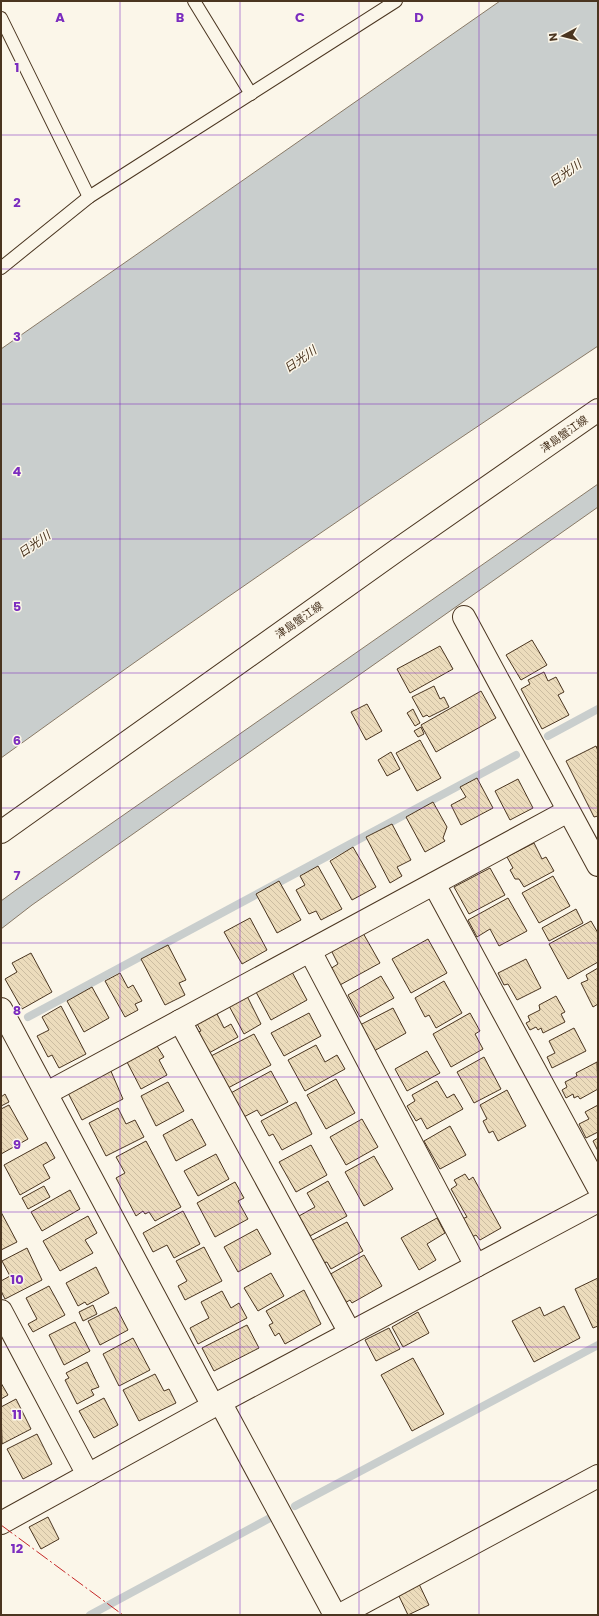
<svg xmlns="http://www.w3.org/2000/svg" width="599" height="1616" font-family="Poppins,'Noto Sans JP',sans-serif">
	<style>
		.water { fill: #c9cecd; stroke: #887966 }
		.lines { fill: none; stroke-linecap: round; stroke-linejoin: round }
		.stream { stroke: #c9cecd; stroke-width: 8 }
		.building { fill: url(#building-back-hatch); stroke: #4a3520 }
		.lane-casing { stroke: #4a3520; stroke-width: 14 }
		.street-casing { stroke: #4a3520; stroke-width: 24 }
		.secondary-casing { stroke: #4a3520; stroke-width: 24 }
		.lane { stroke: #fbf6e9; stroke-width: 12 }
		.street { stroke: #fbf6e9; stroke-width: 22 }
		.secondary { stroke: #fbf6e9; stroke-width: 22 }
		.power { stroke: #c62828; stroke-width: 1; stroke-dasharray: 14 3 2 3; stroke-linecap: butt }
		.grid { fill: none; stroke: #7b2cbf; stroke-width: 1; stroke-opacity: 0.55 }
		.labels { text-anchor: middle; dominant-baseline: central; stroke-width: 3; stroke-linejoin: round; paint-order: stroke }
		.street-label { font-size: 11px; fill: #4a3520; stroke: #fbf6e9 }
		.water-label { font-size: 12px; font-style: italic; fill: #4a3520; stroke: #fbf6e9 }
		.grid-label { font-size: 13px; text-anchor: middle; font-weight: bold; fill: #7b2cbf; stroke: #fbf6e9; stroke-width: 3; stroke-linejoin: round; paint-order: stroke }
	</style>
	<defs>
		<pattern id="building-back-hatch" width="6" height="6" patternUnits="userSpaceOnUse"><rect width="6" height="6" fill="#ecdcbc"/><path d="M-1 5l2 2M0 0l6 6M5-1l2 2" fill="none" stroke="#ccbda1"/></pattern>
	</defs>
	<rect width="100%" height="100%" fill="#fbf6e9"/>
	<g class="water">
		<path d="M500 1H598V346C396 480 197 616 1 758V349Z"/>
		<path d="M598 484V507L32 905 1 929V901L16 890Z"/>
	</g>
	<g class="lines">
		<g class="stream">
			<path d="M548 736 598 709"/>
			<path d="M28 1017 516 755"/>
			<path d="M295 1506 598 1345"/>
			<path d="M90 1615 270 1518"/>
		</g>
	</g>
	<g class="building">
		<path d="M532 640 547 665 521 680 506 655Z"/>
		<path d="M440 646 453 669 410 693 397 669Z"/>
		<path d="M544 672 548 681 556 677 564 692 558 695 569 715 542 729 521 689 530 684 528 680Z"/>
		<path d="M434 686 440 699 444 697 449 707 429 717 427 715 423 717 412 697Z"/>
		<path d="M481 691 496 718 436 752 421 725Z"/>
		<path d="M367 704 382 731 366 740 351 712Z"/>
		<path d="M413 709 420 723 415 726 407 713Z"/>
		<path d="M421 727 424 734 418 737 414 731Z"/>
		<path d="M420 740 441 778 417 791 396 753Z"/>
		<path d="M596 746 598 751V816L594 817 566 761Z"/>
		<path d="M391 752 400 769 387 776 378 760Z"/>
		<path d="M477 778 493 808 461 825 451 805 466 797 460 787Z"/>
		<path d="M518 779 533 808 510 820 495 791Z"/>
		<path d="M433 802 447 827 443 838 445 841 425 852 406 817Z"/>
		<path d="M392 824 411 860 397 867 402 876 390 883 366 837Z"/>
		<path d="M534 843 542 859 546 857 554 871 524 887 519 879H515L510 870 513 868 507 857Z"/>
		<path d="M353 847 376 887 352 900 330 861Z"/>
		<path d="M318 866 342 909 321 920 316 911 309 914 296 890 305 885 300 876Z"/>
		<path d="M490 868 505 895 469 914 454 887Z"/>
		<path d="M553 876 570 906 539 923 522 893Z"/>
		<path d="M279 881 301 920 277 933 256 894Z"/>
		<path d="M508 898 527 931 499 946 490 929 477 937 468 920Z"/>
		<path d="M576 909 583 923 549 941 542 928Z"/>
		<path d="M250 918 267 950 242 964 224 932Z"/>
		<path d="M591 921 598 933V962L568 979 549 944Z"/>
		<path d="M363 933 380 963 340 985 330 969 338 964 331 950Z"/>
		<path d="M428 939 447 973 411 993 392 959Z"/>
		<path d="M168 945 186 980 179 983 185 995 165 1005 141 959Z"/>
		<path d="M31 953 52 992 22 1009 5 979 17 972 12 963Z"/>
		<path d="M526 959 541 988 517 1000 508 984 504 985 498 973Z"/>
		<path d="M598 968V1004L593 1007 581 983 588 980 586 975Z"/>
		<path d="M292 972 307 1000 271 1020 256 992Z"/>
		<path d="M120 973 128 988 133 985 142 1001 135 1004 138 1010 125 1017 105 981Z"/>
		<path d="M381 976 394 998 360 1017 348 995Z"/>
		<path d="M444 981 462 1013 436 1028 429 1015 425 1017 415 998Z"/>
		<path d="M92 987 109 1018 84 1032 67 1001Z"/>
		<path d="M246 994 261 1024 244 1034 228 1004Z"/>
		<path d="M556 996 565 1012 561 1014 565 1022 543 1033 541 1028 538 1030 536 1027 530 1030 526 1023 530 1021 528 1016 540 1010 539 1005Z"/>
		<path d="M61 1006 86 1054 59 1068 52 1055 48 1057 37 1036 49 1030 42 1017Z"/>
		<path d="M393 1008 406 1033 374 1051 360 1025Z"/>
		<path d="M216 1012 224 1028 231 1024 238 1037 209 1053 198 1032 201 1031 196 1022Z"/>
		<path d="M309 1013 321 1036 284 1056 271 1033Z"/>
		<path d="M470 1013 480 1031 475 1034 483 1049 451 1067 433 1034Z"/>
		<path d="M574 1028 586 1051 552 1068 547 1057 555 1053 549 1041Z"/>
		<path d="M254 1034 271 1065 228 1088 211 1056Z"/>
		<path d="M316 1045 325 1062 337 1055 345 1069 305 1091 288 1060Z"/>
		<path d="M157 1046 164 1057 159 1060 167 1075 141 1089 127 1062Z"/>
		<path d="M427 1051 440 1073 407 1091 395 1069Z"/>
		<path d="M484 1057 501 1089 474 1103 457 1072Z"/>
		<path d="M597 1062 598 1089 580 1099 578 1096 574 1098 573 1094 566 1098 562 1090 567 1087 565 1082 577 1076 576 1073Z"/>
		<path d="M110 1069 123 1099 82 1120 68 1093 82 1087 81 1083Z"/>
		<path d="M271 1071 288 1102 261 1116 257 1110 242 1118 229 1094Z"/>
		<path d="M336 1079 355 1113 326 1129 307 1095Z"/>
		<path d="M437 1081 447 1098 454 1094 463 1109 427 1129 421 1118 416 1121 407 1106 415 1101 412 1095Z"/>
		<path d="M168 1082 184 1111 156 1126 141 1096Z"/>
		<path d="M507 1090 526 1126 498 1141 493 1131 489 1133 483 1121 487 1119 480 1105Z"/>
		<path d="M5 1094 9 1102 1 1106V1097Z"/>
		<path d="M296 1102 312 1134 282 1150 273 1134 269 1136 261 1121Z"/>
		<path d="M9 1105 28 1139 1 1154V1109Z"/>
		<path d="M598 1105V1132L586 1138 579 1124 589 1119 585 1112Z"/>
		<path d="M118 1108 126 1124 135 1120 144 1137 106 1156 89 1123Z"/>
		<path d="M192 1119 206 1145 176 1161 163 1135Z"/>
		<path d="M362 1119 378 1147 346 1165 330 1137Z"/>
		<path d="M450 1126 466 1155 440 1169 424 1141Z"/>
		<path d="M598 1138V1151L593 1141Z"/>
		<path d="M146 1141 181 1207 155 1221 149 1212 145 1214 143 1211 136 1216 116 1178 125 1173 116 1157Z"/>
		<path d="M46 1142 55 1158 43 1165 50 1178 20 1195 4 1165Z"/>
		<path d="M311 1145 327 1175 296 1192 279 1162Z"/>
		<path d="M216 1154 229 1179 198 1196 184 1171Z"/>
		<path d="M374 1156 393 1189 364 1206 345 1172Z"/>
		<path d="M465 1174 469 1180 473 1177 501 1228 480 1240 476 1235 472 1237 462 1219 467 1217 451 1189 457 1185 454 1180Z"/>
		<path d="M328 1181 347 1216 310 1236 299 1216 315 1207 307 1193Z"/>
		<path d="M235 1182 244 1198 238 1201 248 1219 215 1237 197 1203Z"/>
		<path d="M44 1186 50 1197 28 1209 22 1198Z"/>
		<path d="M70 1190 80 1209 42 1231 31 1212Z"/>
		<path d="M183 1211 200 1244 174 1258 167 1245 153 1252 143 1233Z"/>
		<path d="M1 1212 17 1242 1 1250Z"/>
		<path d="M88 1216 97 1233 85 1240 93 1253 60 1271 43 1241Z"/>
		<path d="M437 1218 445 1233 427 1244 436 1260 419 1270 401 1238Z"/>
		<path d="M347 1222 363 1251 331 1269 327 1262 323 1263 311 1241Z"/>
		<path d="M257 1229 271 1254 238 1272 224 1247Z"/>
		<path d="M204 1247 222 1281 185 1300 178 1286 187 1281 176 1261Z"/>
		<path d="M27 1248 42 1280 5 1299 1 1291V1281L10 1276 2 1261Z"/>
		<path d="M364 1255 382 1286 352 1303 350 1300 343 1304 327 1276Z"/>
		<path d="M96 1267 109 1293 87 1305 85 1302 78 1306 66 1283Z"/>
		<path d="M271 1273 284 1296 258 1311 244 1288Z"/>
		<path d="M598 1278V1326L593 1328 575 1289Z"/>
		<path d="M49 1286 65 1315 33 1332 28 1324 37 1319 26 1298Z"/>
		<path d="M304 1290 321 1324 285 1344 279 1333 275 1336 269 1325 273 1323 266 1311Z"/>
		<path d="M222 1291 231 1308 239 1303 247 1318 198 1344 190 1328 209 1318 201 1302Z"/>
		<path d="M93 1305 97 1314 83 1321 79 1312Z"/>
		<path d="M564 1306 580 1338 534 1362 512 1321 540 1307 544 1316Z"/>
		<path d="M116 1307 128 1330 100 1345 88 1321Z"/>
		<path d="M418 1312 429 1333 403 1347 392 1327Z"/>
		<path d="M75 1322 90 1351 64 1365 49 1335Z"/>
		<path d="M247 1325 259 1348 214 1371 202 1348Z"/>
		<path d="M389 1328 400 1349 376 1361 365 1340Z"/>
		<path d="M133 1338 150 1370 119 1386 103 1354Z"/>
		<path d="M413 1358 444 1414 412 1431 381 1375Z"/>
		<path d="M87 1362 99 1387 91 1390 94 1395 77 1404 65 1380 69 1378 66 1373Z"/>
		<path d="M155 1374 164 1391 169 1389 176 1403 139 1421 123 1390Z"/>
		<path d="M1 1383 8 1395 1 1399Z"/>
		<path d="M104 1398 118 1425 94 1438 79 1411Z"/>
		<path d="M16 1399 31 1429 2 1444 1 1407Z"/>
		<path d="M37 1434 52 1464 23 1479 7 1449Z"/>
		<path d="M48 1517 59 1539 41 1549 29 1527Z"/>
		<path d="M419 1584 429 1605 408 1615 398 1594Z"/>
	</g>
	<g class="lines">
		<g class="lane-casing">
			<g id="lane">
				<path d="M194 1 251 94"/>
				<path d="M1 18 89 197"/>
				<path d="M1 268 89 197 396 1"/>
			</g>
		</g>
		<g class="street-casing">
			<g id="street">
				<path d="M464 617 598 865"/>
				<path d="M434 884 598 1187"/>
				<path d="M310 951 476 1266"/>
				<path d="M1 1009 213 1406"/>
				<path d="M180 1021 350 1333"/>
				<path d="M47 1093 568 811"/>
				<path d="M1 1311 88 1475"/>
				<path d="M220 1402 335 1615"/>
				<path d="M1 1523 213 1406 598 1201"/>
				<path d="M340 1615 598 1476"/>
			</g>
		</g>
		<g class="secondary-casing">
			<path id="secondary" d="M1 832 400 548 598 410"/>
		</g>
		<use href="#lane" class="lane"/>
		<use href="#street" class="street"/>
		<use href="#secondary" class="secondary"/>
		<path class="power" d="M1 1525 123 1615"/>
	</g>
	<path class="grid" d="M120 1V1615M240 1V1615M359 1V1615M479 1V1615M1 135H598M1 269H598M1 404H598M1 539H598M1 673H598M1 808H598M1 943H598M1 1077H598M1 1212H598M1 1347H598M1 1481H598"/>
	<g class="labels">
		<g class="street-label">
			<text transform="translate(564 434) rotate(-35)">津島蟹江線</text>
			<text transform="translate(299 620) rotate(-35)">津島蟹江線</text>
		</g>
		<g class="water-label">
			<text transform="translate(565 173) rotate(-35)">日光川</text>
			<text transform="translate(300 359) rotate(-35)">日光川</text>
			<text transform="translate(34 544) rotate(-35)">日光川</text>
		</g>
	</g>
	<g class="grid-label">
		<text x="60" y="22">A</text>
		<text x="180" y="22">B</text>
		<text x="300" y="22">C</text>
		<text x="419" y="22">D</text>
		<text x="17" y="72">1</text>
		<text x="17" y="207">2</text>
		<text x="17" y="341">3</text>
		<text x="17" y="476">4</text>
		<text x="17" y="611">5</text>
		<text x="17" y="745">6</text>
		<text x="17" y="880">7</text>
		<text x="17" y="1015">8</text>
		<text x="17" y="1149">9</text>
		<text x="17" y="1284">10</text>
		<text x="17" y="1419">11</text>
		<text x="17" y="1553">12</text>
	</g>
	<rect width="599" height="1616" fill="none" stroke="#4a3520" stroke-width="4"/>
	<g transform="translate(563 36) rotate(263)" stroke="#fbf6e9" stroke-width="3" paint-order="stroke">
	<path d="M0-3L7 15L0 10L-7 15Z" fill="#4a3520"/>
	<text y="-6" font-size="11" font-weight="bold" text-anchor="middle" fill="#4a3520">N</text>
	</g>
</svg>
